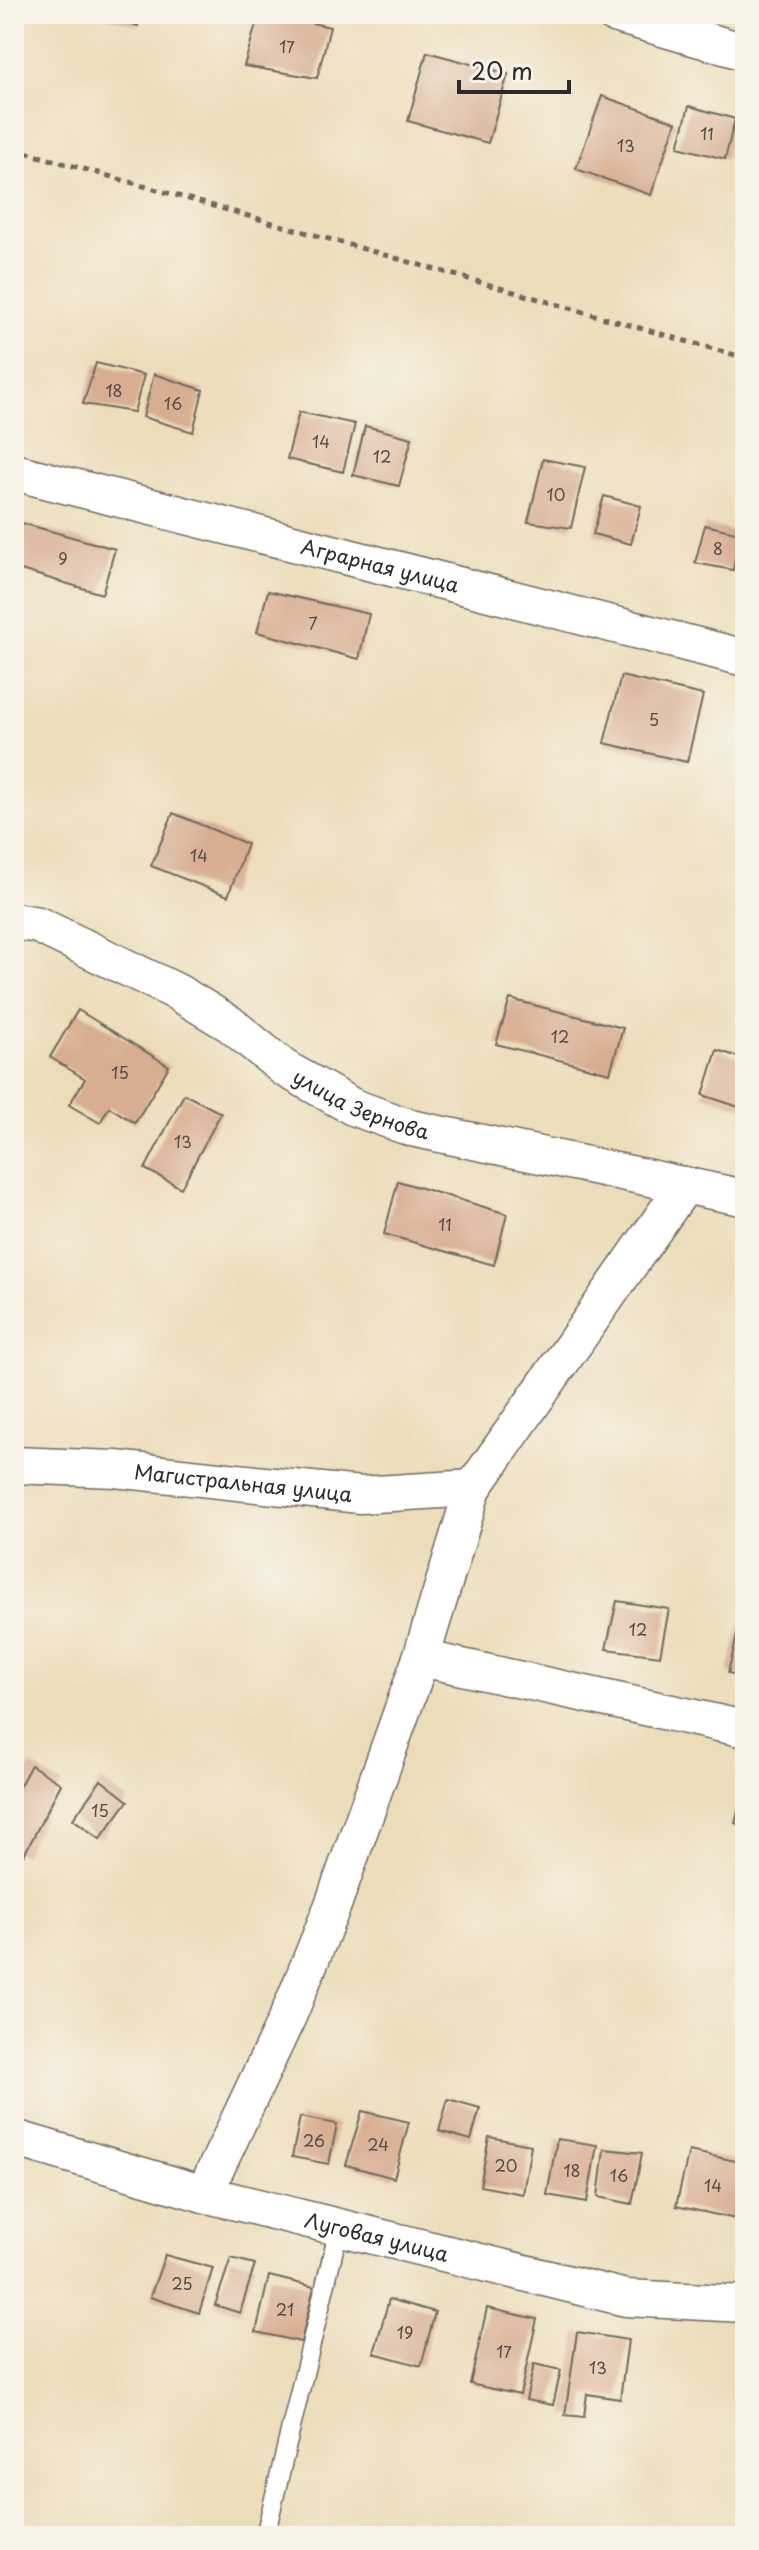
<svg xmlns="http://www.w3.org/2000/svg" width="759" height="2550" font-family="'Playpen Sans',sans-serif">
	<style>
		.building { fill: #d8ad91 }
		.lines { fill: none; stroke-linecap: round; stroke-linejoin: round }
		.service-casing { stroke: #6f695d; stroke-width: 21 }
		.minor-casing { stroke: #6f695d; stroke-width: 39 }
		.path { stroke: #6f695d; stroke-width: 5; stroke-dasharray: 6 6; stroke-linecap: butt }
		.service { stroke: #fff; stroke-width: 18 }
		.minor { stroke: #fff; stroke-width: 36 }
		.labels { text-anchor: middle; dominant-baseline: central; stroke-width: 6; stroke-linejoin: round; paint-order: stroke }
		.number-label { font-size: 16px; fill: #564c44 }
		.street-label { font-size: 20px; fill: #2b2b2b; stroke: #f7f3e8 }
	</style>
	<rect width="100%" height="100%" fill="#f7f3e8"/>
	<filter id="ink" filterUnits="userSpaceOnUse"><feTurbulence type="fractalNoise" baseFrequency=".0125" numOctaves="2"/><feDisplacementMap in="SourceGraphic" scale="16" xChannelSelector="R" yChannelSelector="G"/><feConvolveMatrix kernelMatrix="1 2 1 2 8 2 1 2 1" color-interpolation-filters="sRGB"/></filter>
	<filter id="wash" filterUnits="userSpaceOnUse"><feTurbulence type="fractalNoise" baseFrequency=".006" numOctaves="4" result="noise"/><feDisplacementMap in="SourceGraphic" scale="32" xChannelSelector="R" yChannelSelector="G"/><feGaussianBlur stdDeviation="1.8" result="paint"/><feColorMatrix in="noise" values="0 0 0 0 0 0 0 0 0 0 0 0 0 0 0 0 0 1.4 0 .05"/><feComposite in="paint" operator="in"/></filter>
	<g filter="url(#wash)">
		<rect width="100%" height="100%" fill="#ecddba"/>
		<g id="blocks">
			<g class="building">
				<path d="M97 14H141L138 26Z"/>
				<path d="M259 14H272L330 27 317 78 244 66Z"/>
				<path d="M427 52 508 74 488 143 408 121Z"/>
				<path d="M602 96 676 122 651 195 576 169Z"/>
				<path d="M689 106 735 119 725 159 678 147Z"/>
				<path d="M96 363 144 375 134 412 83 404Z"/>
				<path d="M154 374 203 390 193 432 143 417Z"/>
				<path d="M299 412 355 424 343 472 287 459Z"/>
				<path d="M365 426 412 438 399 486 353 475Z"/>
				<path d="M543 459 585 467 571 528 528 522Z"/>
				<path d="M604 496 641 506 631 544 593 534Z"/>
				<path d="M18 522 115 549 102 594 14 568V537Z"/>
				<path d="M705 525 740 533 733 570 695 563Z"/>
				<path d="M268 591 369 614 359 659 257 632Z"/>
				<path d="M621 676 703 695 687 762 604 743Z"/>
				<path d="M173 813 247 844 228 896 151 866Z"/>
				<path d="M510 999 623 1028 610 1073 496 1044Z"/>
				<path d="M78 1010 169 1066 135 1123 109 1107 100 1123 69 1105 85 1079 50 1057Z"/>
				<path d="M717 1050 745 1059V1109L703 1095Z"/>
				<path d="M184 1094 221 1113 181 1188 145 1169Z"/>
				<path d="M398 1181 507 1214 494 1265 384 1234Z"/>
				<path d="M617 1601 669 1609 660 1656 606 1649Z"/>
				<path d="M740 1623 745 1624V1677L728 1673Z"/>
				<path d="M31 1765 61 1784 24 1855 14 1850V1796Z"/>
				<path d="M101 1780 128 1801 100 1839 73 1819Z"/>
				<path d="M744 1788H745V1826L735 1823Z"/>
				<path d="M448 2099 480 2108 471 2140 439 2131Z"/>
				<path d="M362 2111 409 2122 394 2178 346 2165Z"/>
				<path d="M300 2117 337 2124 329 2164 292 2157Z"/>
				<path d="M489 2137 531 2145 523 2194 480 2186Z"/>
				<path d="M557 2139 597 2145 587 2202 547 2195Z"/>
				<path d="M604 2149 642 2153 632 2204 598 2197Z"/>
				<path d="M689 2151 745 2163V2221L676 2206Z"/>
				<path d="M165 2255 213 2268 199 2313 150 2297Z"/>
				<path d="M231 2258 255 2264 240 2313 215 2305Z"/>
				<path d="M269 2276 314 2287 301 2342 256 2332Z"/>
				<path d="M389 2299 435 2312 421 2366 374 2353Z"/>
				<path d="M487 2308 537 2319 520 2395 470 2384Z"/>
				<path d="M577 2332 628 2340 620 2399 587 2394 584 2417 565 2415Z"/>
				<path d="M534 2364 561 2370 553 2405 526 2400Z"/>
			</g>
		</g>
	</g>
	<g filter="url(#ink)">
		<use href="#blocks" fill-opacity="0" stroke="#6f695d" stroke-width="2"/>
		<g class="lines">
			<g class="service-casing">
				<path id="service" d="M265 2536 339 2228"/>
			</g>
			<g class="minor-casing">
				<g id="minor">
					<path d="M614 14 745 52"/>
					<path id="s1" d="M14 472 745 658"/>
					<path id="s2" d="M14 921 38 925 177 992 230 1024 284 1068 353 1107 411 1128 745 1198"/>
					<path id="s3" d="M14 1465 115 1469 360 1495 473 1488"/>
					<path d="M421 1658 745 1729"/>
					<path id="s4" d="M14 2138 204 2194 626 2298 745 2304"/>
					<path d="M204 2194 289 2014 333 1905 421 1658 473 1488 685 1185"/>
				</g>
			</g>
			<path class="path" d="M14 149 745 358"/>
			<use href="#service" class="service"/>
			<use href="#minor" class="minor"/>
		</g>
	</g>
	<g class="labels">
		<g class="number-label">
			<text x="287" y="46">17</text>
			<text x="707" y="133">11</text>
			<text x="626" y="145">13</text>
			<text x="114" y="390">18</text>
			<text x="173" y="403">16</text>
			<text x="321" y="441">14</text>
			<text x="382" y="456">12</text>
			<text x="556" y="494">10</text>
			<text x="718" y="548">8</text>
			<text x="63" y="558">9</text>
			<text x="313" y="623">7</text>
			<text x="654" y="719">5</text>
			<text x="199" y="855">14</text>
			<text x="560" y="1036">12</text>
			<text x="120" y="1072">15</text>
			<text x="183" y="1141">13</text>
			<text x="445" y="1224">11</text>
			<text x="638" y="1629">12</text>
			<text x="100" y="1810">15</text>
			<text x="314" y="2140">26</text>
			<text x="378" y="2144">24</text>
			<text x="506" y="2165">20</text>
			<text x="572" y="2170">18</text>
			<text x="619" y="2175">16</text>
			<text x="713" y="2185">14</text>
			<text x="182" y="2283">25</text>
			<text x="285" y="2309">21</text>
			<text x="405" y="2332">19</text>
			<text x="504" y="2351">17</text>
			<text x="598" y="2367">13</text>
		</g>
		<g class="street-label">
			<text stroke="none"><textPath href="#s1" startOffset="378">Аграрная улица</textPath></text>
			<text stroke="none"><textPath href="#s2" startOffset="396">улица Зернова</textPath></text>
			<text stroke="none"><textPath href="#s3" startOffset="230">Магистральная улица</textPath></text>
			<text stroke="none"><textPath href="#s4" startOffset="376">Луговая улица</textPath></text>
		</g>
	</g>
	<rect width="759" height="2550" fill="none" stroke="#f7f3e8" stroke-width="48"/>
	<path d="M459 80v12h110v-12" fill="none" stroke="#2b2b2b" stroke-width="4"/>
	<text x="471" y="80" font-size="24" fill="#2b2b2b" stroke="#f7f3e8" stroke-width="6" paint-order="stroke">20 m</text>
</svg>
